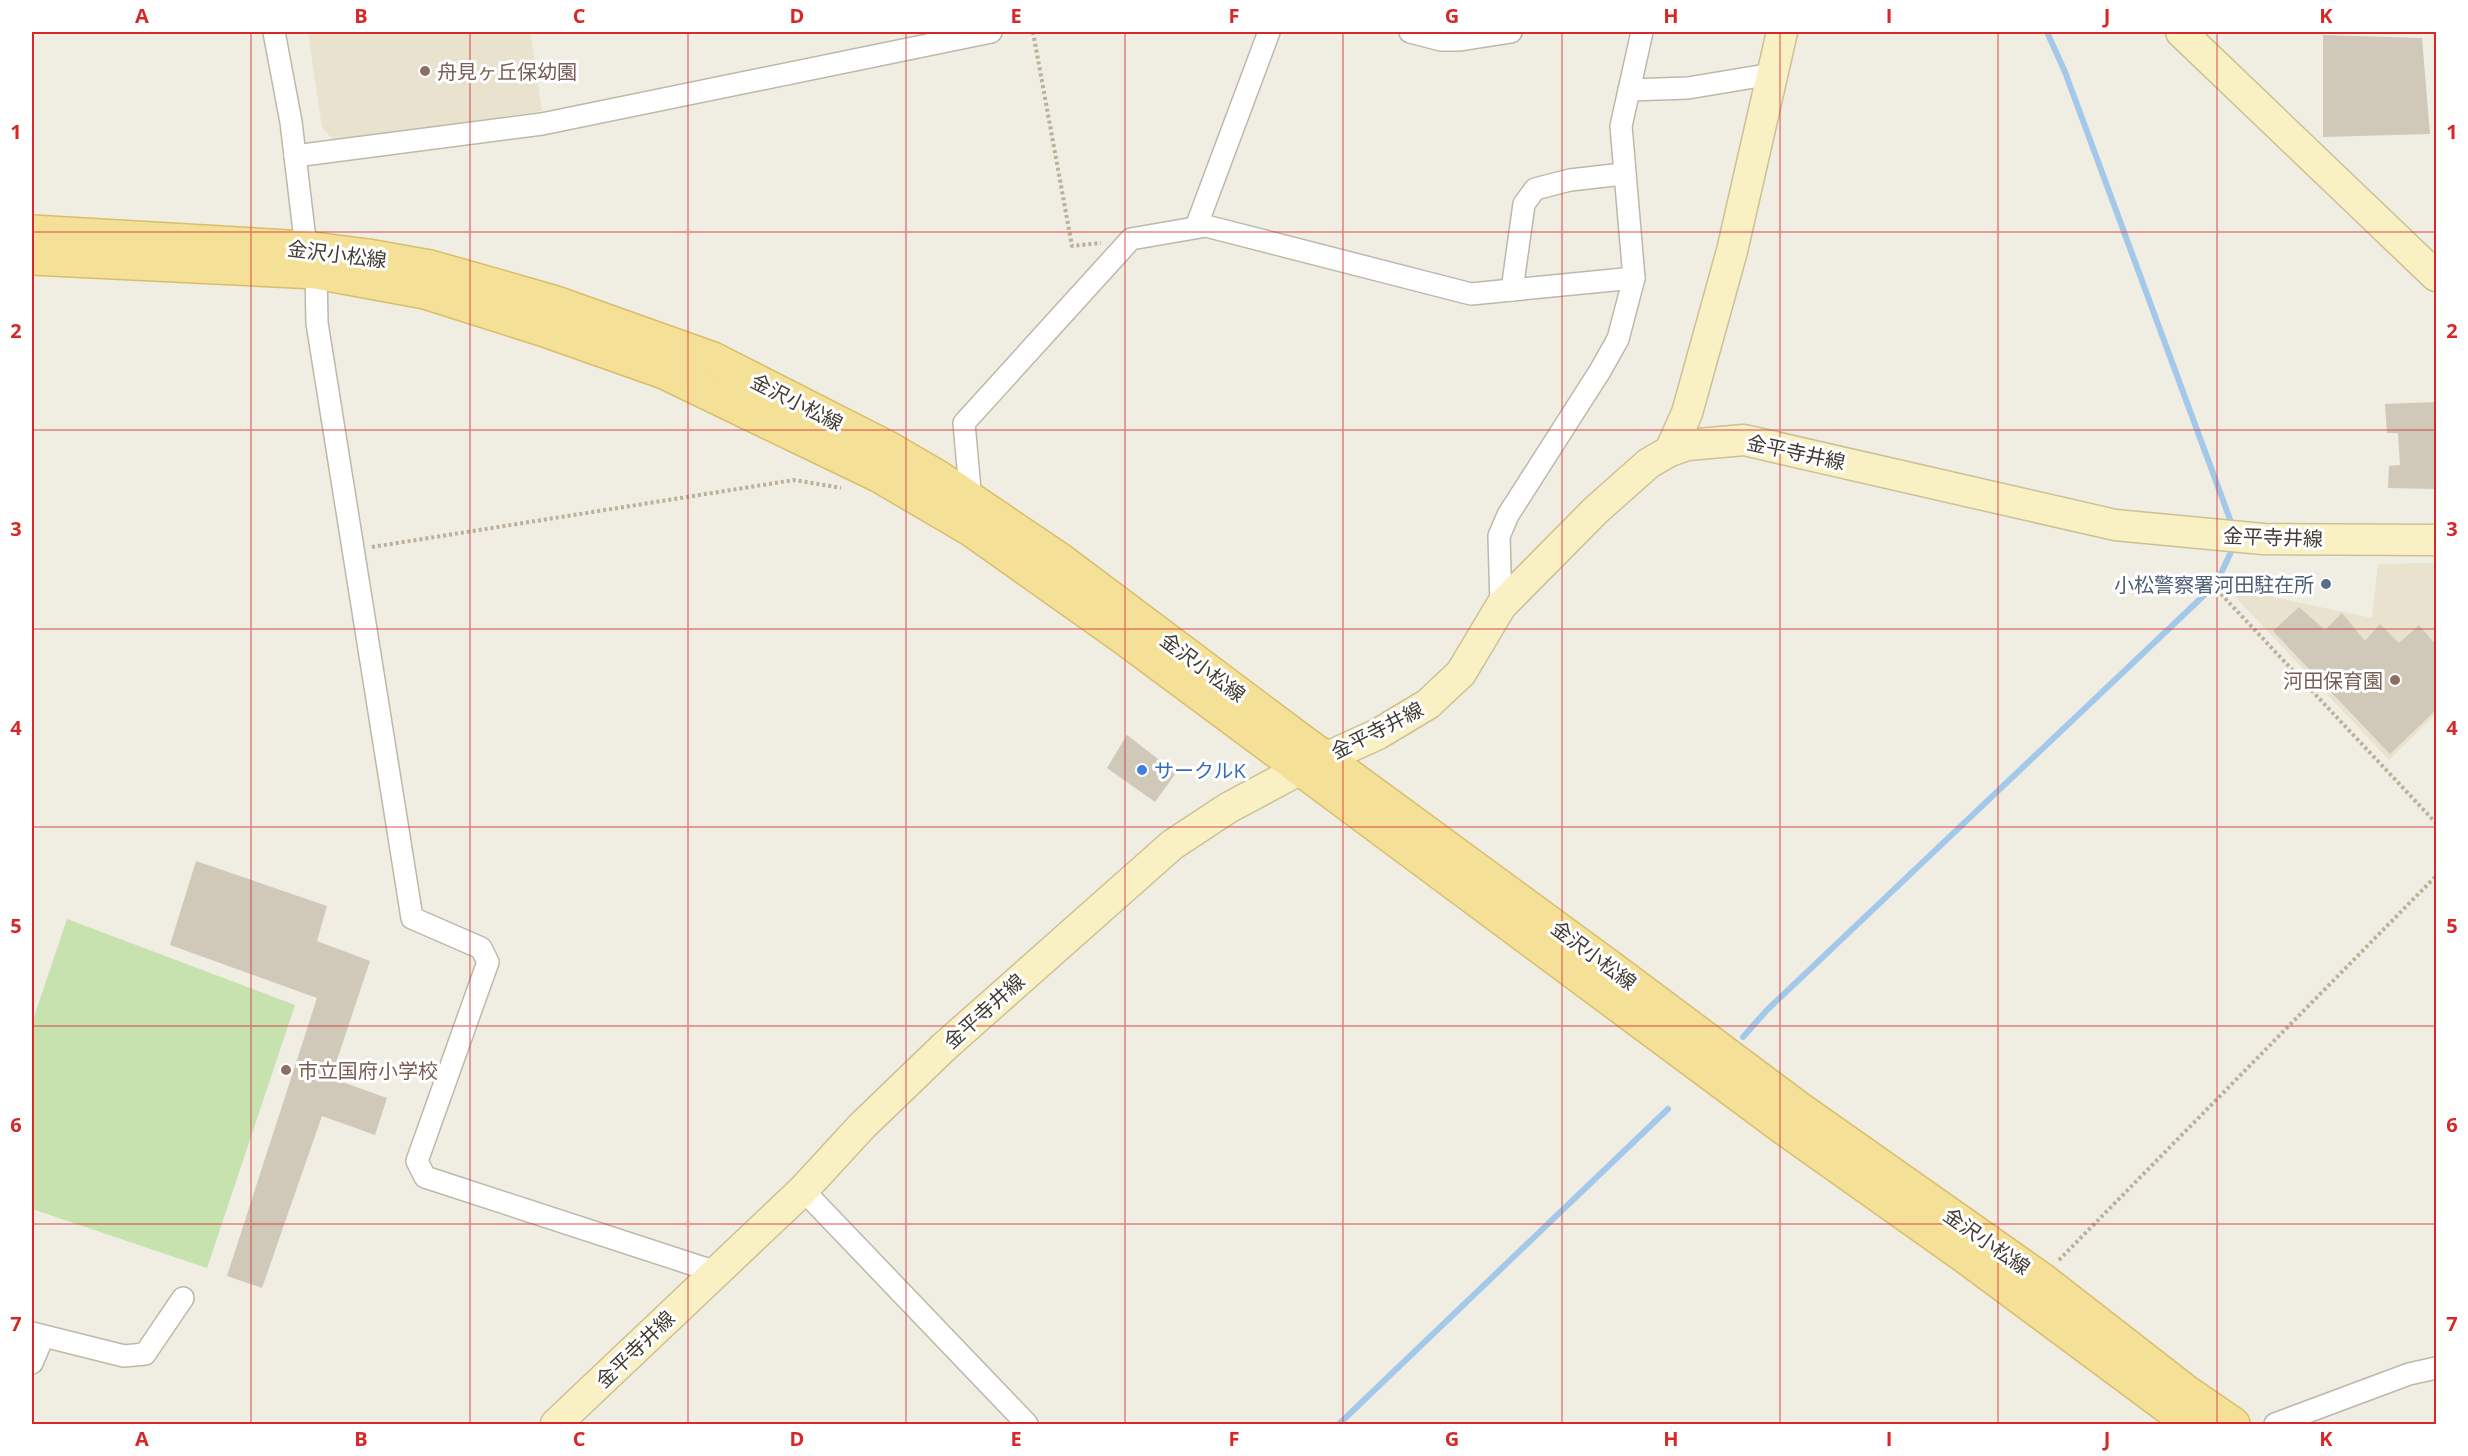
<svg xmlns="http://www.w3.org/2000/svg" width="2468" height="1456" font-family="'Open Sans','Noto Sans JP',sans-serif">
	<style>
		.education { fill: #e8e2ce }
		.green { fill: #c7e1af }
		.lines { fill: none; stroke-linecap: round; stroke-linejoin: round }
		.stream { stroke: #a4c8e9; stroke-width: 6 }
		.building { fill: #d0c9ba }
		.street-casing { stroke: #bdb8aa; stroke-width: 24 }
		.secondary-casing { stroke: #ccc196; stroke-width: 33 }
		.primary-casing { stroke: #d8be6a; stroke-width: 36 }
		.path { stroke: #bbb19a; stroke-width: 4; stroke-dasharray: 3 3; stroke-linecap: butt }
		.street { stroke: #fff; stroke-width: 21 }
		.secondary { stroke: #f9f0c4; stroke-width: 30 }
		.primary { stroke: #f5e098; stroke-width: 33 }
		.grid { fill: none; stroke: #d62828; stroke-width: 1.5; stroke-opacity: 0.55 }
		.education-dot { fill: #8d6e63; stroke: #fff; stroke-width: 2 }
		.service-dot { fill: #5c6f8a; stroke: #fff; stroke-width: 2 }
		.shop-dot { fill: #3f7fe0; stroke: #fff; stroke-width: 2 }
		.labels { text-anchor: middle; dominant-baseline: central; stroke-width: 6; stroke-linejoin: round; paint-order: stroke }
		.education-label { font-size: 20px; fill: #785e54; stroke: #fff; text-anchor: start }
		.street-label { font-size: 20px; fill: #413d34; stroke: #fff }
		.service-label { font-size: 20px; fill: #4e5e75; stroke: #fff; text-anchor: end }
		.shop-label { font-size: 20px; fill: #366cbe; stroke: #fff; text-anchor: start }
		.neatline { fill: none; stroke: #d62828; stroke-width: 2 }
		.grid-label { font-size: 20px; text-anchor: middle; font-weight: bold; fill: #d62828 }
	</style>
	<rect width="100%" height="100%" fill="#f0ede3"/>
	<g class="education">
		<path d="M308 32H530L542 111 336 142 322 128Z"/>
		<path d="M2436 563V714L2389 760 2226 587 2372 618 2378 564Z"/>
	</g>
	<path class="green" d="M67 919 295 1005 207 1268 32 1209V1023Z"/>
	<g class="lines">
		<g class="stream">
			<path d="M2047 32 2065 72 2231 522V527"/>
			<path d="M1743 1037 1767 1010 2216 584 2231 552V544"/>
			<path d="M1339 1424 1668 1109"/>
		</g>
	</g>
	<g class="building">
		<path d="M2323 35 2422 38 2430 134 2323 137Z"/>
		<path d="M2436 402V489L2388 488 2389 466 2400 465 2398 433H2387L2385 404Z"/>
		<path d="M2299 607 2325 630 2342 613 2365 641 2380 624 2399 643 2419 625 2436 645V710L2390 754 2273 631Z"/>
		<path d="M1127 735 1176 773 1155 802 1107 768Z"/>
		<path d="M196 861 327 906 317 941 370 961 331 1078 387 1098 375 1135 322 1116 262 1288 227 1276 317 998 170 945Z"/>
	</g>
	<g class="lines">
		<g class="street-casing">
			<g id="street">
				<path d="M274 32 291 122 306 248"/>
				<path d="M1410 32 1441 40H1460L1511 32"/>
				<path d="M1629 90 1688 88 1772 74"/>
				<path d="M295 156 542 124 991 32"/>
				<path d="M1196 227 1269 32"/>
				<path d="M316 272 317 323 412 918 481 948 488 962 417 1161 425 1177 716 1272"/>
				<path d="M1512 290 1524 204 1535 189 1570 180 1623 174"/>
				<path d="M971 501 964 423 1131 239 1206 226 1471 294 1634 278"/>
				<path d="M1501 606 1499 536 1508 515 1600 371 1618 339 1634 278 1621 126 1642 32"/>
				<path d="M803 1190 1027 1424"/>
				<path d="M32 1333 124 1356 145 1354 183 1298"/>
				<path d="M32 1363 43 1337"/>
				<path d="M2275 1424 2409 1374 2436 1368"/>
			</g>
		</g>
		<g class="secondary-casing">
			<g id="secondary">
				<path d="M2181 32 2436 276"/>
				<path d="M1670 451 1687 413 1732 251 1782 32"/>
				<path d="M556 1424 803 1190 862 1126 944 1047 1172 845 1228 808 1299 770 1378 734 1428 704 1461 673 1501 606 1596 510 1649 463 1670 451 1687 445 1744 440 2115 525 2263 539 2436 540"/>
			</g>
		</g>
		<g class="primary-casing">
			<g id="primary">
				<path d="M32 232 306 248 368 256 430 267 553 302 713 359 888 448 936 476 1060 560 1296 737 1619 974 1798 1108 2041 1279 2185 1391 2233 1424"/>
				<path d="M32 258 316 272 425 292 542 329 664 372 880 476 972 530 1123 637 1784 1128 1966 1257 2191 1424"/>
			</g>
		</g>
		<g class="path">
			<path d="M1033 32 1072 246 1101 243"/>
			<path d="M372 547 794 480 841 488"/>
			<path d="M2221 594 2436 823"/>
			<path d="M2059 1260 2436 876"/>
		</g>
		<use href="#street" class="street"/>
		<use href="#secondary" class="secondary"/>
		<use href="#primary" class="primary"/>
	</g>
	<path class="grid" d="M251 32V1424M470 32V1424M688 32V1424M906 32V1424M1125 32V1424M1343 32V1424M1562 32V1424M1780 32V1424M1998 32V1424M2217 32V1424M32 232H2436M32 430H2436M32 629H2436M32 827H2436M32 1026H2436M32 1224H2436"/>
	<g class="education-dot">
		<circle cx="425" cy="71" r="6"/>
		<circle cx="2395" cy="680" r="6"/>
		<circle cx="286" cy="1070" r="6"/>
	</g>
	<circle class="service-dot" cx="2326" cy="584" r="6"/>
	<circle class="shop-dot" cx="1142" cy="770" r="6"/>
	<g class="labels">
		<g class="education-label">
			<text x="437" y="71">舟見ヶ丘保幼園</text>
			<text x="2383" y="680" text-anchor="end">河田保育園</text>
			<text x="298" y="1070">市立国府小学校</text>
		</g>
		<g class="street-label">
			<text transform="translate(337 254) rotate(7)">金沢小松線</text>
			<text transform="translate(797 402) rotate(27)">金沢小松線</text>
			<text transform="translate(1796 452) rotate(12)">金平寺井線</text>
			<text transform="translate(2273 537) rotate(2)">金平寺井線</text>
			<text transform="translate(1203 667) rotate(37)">金沢小松線</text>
			<text transform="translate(1377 730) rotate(-27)">金平寺井線</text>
			<text transform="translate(1594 955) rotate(37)">金沢小松線</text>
			<text transform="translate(984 1011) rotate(-42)">金平寺井線</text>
			<text transform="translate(1987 1241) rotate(35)">金沢小松線</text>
			<text transform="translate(635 1349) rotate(-44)">金平寺井線</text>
		</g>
		<g class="service-label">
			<text x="2314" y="584">小松警察署河田駐在所</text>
		</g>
		<g class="shop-label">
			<text x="1154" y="770">サークルK</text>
		</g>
	</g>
	<rect width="2468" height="1456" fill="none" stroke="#ffffff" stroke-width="66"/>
	<rect x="33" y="33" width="2402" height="1390" class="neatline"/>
	<g class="grid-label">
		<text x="142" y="23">A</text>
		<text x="361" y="23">B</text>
		<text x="579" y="23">C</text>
		<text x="797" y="23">D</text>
		<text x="1016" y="23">E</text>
		<text x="1234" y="23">F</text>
		<text x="1452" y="23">G</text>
		<text x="1671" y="23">H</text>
		<text x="1889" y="23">I</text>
		<text x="2107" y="23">J</text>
		<text x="2326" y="23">K</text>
		<text x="16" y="139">1</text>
		<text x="2452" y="139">1</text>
		<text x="16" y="338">2</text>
		<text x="2452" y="338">2</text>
		<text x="16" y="536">3</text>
		<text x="2452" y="536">3</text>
		<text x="16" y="735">4</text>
		<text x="2452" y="735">4</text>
		<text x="16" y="933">5</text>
		<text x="2452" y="933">5</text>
		<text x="16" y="1132">6</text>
		<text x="2452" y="1132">6</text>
		<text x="16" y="1331">7</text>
		<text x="2452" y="1331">7</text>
		<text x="142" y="1446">A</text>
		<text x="361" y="1446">B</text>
		<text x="579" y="1446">C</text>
		<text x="797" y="1446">D</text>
		<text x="1016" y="1446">E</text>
		<text x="1234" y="1446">F</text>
		<text x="1452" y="1446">G</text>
		<text x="1671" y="1446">H</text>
		<text x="1889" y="1446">I</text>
		<text x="2107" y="1446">J</text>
		<text x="2326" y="1446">K</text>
	</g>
</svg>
